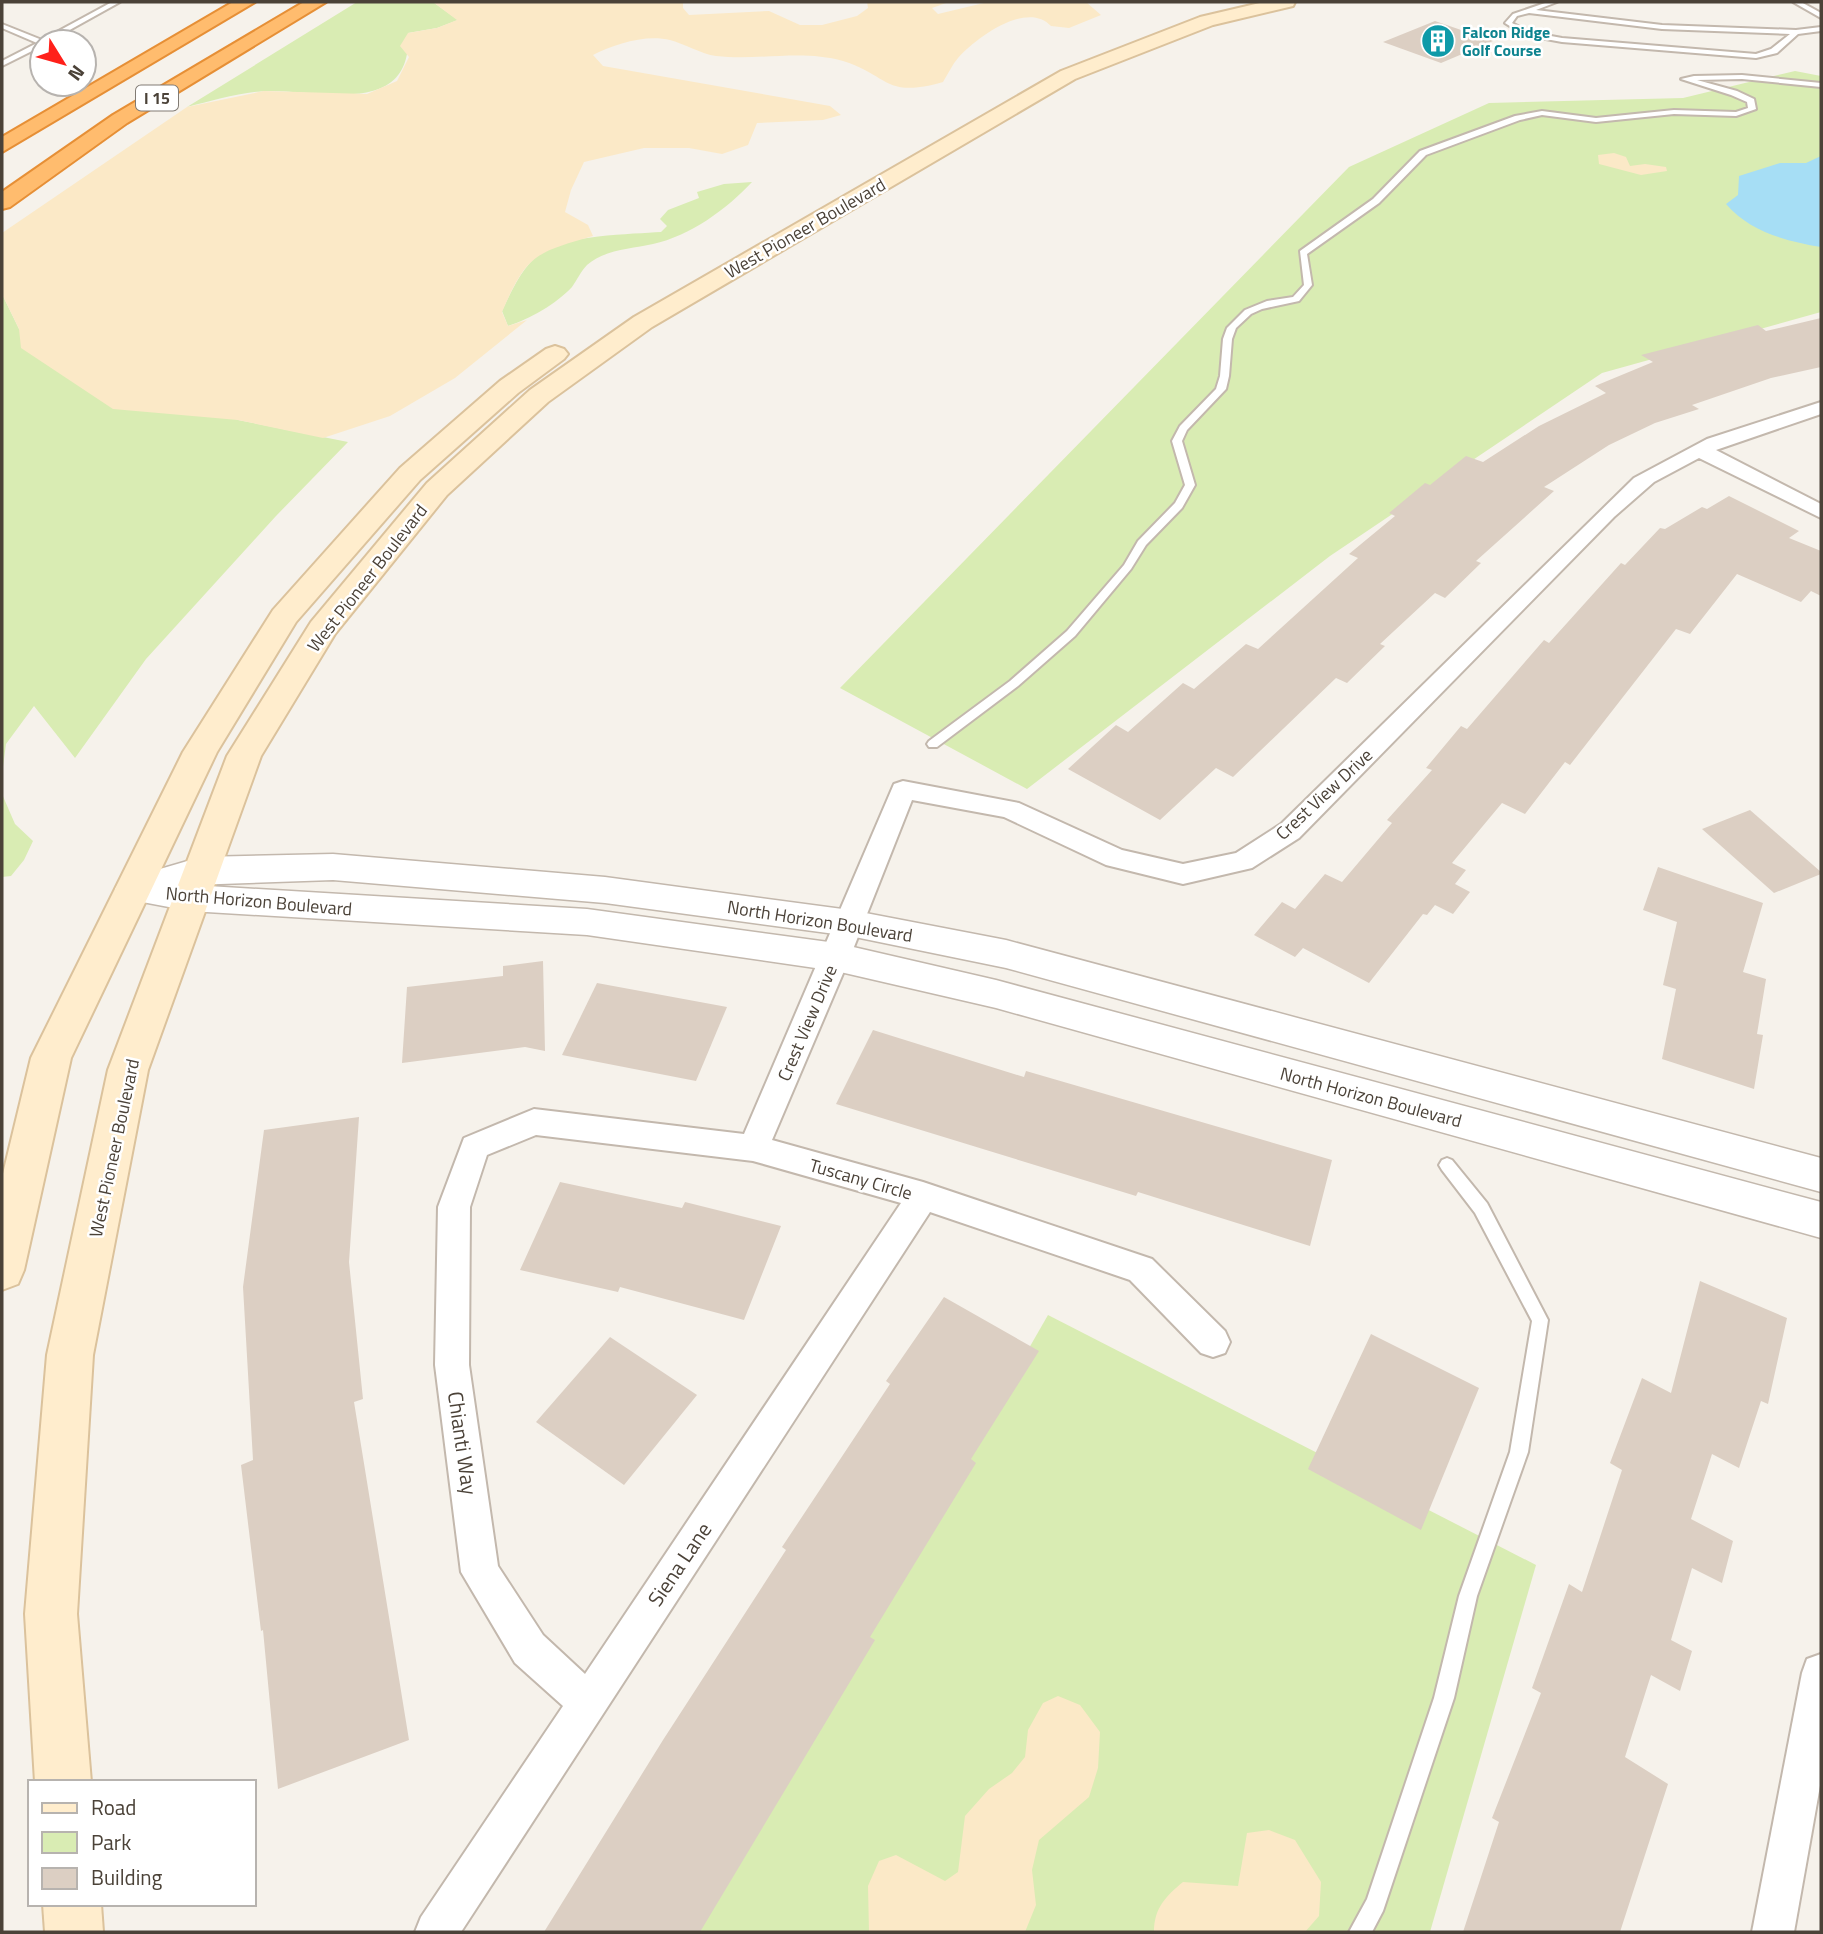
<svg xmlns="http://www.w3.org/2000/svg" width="1823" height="1934" font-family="'Titillium Web',sans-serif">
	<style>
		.green { fill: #d9ecb3 }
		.sand { fill: #fbe9c7 }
		.water { fill: #a6def5 }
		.building { fill: #dccfc3 }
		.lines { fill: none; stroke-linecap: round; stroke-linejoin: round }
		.service-casing { stroke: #c3b8ad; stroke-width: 4 }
		.minor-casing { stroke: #c3b8ad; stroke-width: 4 }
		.tertiary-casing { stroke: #c3b8ad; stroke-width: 3 }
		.secondary-casing { stroke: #dbc29c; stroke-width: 4 }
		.motorway-casing { stroke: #e68f36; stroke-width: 4 }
		.service { fill: #fff; fill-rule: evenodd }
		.minor { fill: #fff; fill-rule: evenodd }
		.tertiary { fill: #fff; fill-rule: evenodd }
		.secondary { fill: #ffedcd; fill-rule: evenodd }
		.motorway { fill: #ffbc6e; fill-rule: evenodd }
		.labels { text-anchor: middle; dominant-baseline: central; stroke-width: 5; stroke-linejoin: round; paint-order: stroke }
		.far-culture-label { font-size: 16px; font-weight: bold; fill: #0d838f; stroke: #fff; text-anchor: start }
		.shield { fill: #fff; stroke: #817b74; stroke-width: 2 }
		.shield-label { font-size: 16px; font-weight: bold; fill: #4b4238 }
		.street-label { font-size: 18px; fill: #4b4238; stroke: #fff }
		.near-street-label { font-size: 21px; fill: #4b4238; stroke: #fff }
	</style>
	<rect width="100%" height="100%" fill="#f6f2eb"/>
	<g class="green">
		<path d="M357 2H433L458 20 437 28 408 33C413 118 323 90 267 91 241 92 212 101 187 107Z"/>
		<path d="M1795 71 1821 76V312L1602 373 1330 556 1027 789 840 688 1349 167 1489 103 1683 98Z"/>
		<path d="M752 182C727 209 690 236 653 244 631 249 606 249 587 265 581 271 577 280 572 287 556 304 530 319 508 326L502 311C512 290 521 269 540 253 562 235 633 234 661 232L667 226 660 219 668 210 699 198 697 192 724 184Z"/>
		<path d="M2 294 19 329 238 420 348 442 276 516 146 659 75 758 34 706 6 744 2 774Z"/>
		<path d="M2 794 15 824 33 841 24 860 11 876 2 877Z"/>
		<path d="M1048 1315 1536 1565 1430 1932H694Z"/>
	</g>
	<g class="sand">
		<path d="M433 2H683V8L689 15 769 11 800 25H822L857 16 868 8 867 2H949L932 8 938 14 988 2H1086L1101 15 1069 28 1051 26C1027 0 976 38 958 58 952 65 948 74 943 82 884 99 889 75 843 61 802 49 758 61 716 56 701 54 685 44 670 40 646 34 614 44 593 55L603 66 830 106 841 115 823 120 757 123 748 145 722 154 689 148H644L584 162 571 190 565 212 588 225 593 236C535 253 527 254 502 312L508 326 527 320 455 378 390 416 323 438 238 420 113 409 21 348 19 329 2 294V233L187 107 264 91 367 94 397 81 409 57 400 46 408 33 437 28 457 20Z"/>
		<path d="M1614 153 1626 157 1630 166 1645 164 1666 167 1667 171 1641 175 1599 164 1598 155Z"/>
		<path d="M1058 1696 1080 1705 1100 1732 1098 1768 1089 1797 1039 1840 1032 1870 1036 1905 1025 1932H869L868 1886 879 1861 896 1855 945 1881 958 1872 965 1816 989 1789 1012 1773 1025 1757 1028 1730 1043 1703Z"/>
		<path d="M1269 1830 1295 1840 1321 1882 1319 1916 1305 1932H1154C1154 1908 1166 1896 1183 1882L1238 1886 1247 1833Z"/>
	</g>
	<path class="water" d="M1821 156V247C1786 241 1750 232 1726 204L1738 195 1739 176 1780 163H1806Z"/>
	<g class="building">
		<path d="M1435 21 1493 41 1441 63 1383 42Z"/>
		<path d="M1821 318V367L1771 378 1692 405 1699 409 1655 423 1609 445 1544 487 1554 491 1476 561 1481 563 1445 598 1435 593 1380 644 1385 646 1347 683 1336 678 1233 777 1216 768 1160 820 1068 769 1116 725 1128 732 1183 683 1194 689 1246 644 1258 649 1358 558 1349 554 1395 516 1389 513 1425 483 1430 485 1466 456 1483 462 1539 426 1606 393 1595 386 1653 362 1641 355 1758 325 1766 331Z"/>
		<path d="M1729 496 1799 531 1789 538 1821 551V596L1811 591 1801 602 1737 574 1690 634 1676 629 1570 765 1565 762 1525 814 1502 803 1452 863 1466 870 1455 884 1470 892 1453 914 1435 905 1427 915 1423 914 1369 983 1303 948 1295 957 1254 935 1282 902 1295 909 1325 874 1342 882 1392 823 1387 820 1432 770 1426 768 1461 726 1467 729 1544 640 1549 643 1621 563 1625 565 1660 528 1665 529 1702 507 1707 509Z"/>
		<path d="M1750 810 1821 872V874L1774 893 1702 829Z"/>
		<path d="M1658 867 1763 903 1743 972 1766 979 1757 1034 1763 1035 1754 1089 1662 1059 1676 989 1663 985 1677 922 1643 910Z"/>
		<path d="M543 961 545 1051 525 1047 402 1063 407 987 503 976V966Z"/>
		<path d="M597 983 727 1007 696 1081 562 1055Z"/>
		<path d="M873 1030 1024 1077 1026 1071 1332 1160 1310 1246 1138 1192 1136 1196 836 1104Z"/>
		<path d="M359 1117 349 1262 363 1399 354 1402 409 1740 278 1789 263 1630 261 1631 241 1465 253 1460 243 1287 264 1130Z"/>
		<path d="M560 1182 682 1208 685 1202 781 1226 744 1320 620 1287 618 1292 520 1270Z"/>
		<path d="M1700 1281 1787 1318 1768 1404 1761 1401 1739 1468 1712 1454 1691 1519 1733 1541 1722 1583 1692 1568 1671 1640 1692 1651 1680 1691 1651 1675 1625 1757 1668 1784 1620 1932H1463L1499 1822 1492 1818 1541 1693 1532 1688 1569 1584 1582 1592 1622 1470 1610 1463 1642 1378 1671 1393Z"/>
		<path d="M944 1297 1039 1351 971 1459 976 1463 870 1637 875 1640 700 1932H544L663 1740 786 1550 782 1547 890 1384 886 1381Z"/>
		<path d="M1371 1334 1479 1388 1421 1530 1308 1469Z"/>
		<path d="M610 1337 697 1395 624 1485 536 1422Z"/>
	</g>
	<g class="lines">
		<g class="service-casing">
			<g id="service">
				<path d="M112 2H120L48 42H42V46L2 66V61L37 43 2 28V24L42 40Z"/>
				<path d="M1548 2H1557L1536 10 1662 25 1796 30 1821 27V31L1798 34 1777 53 1756 58 1562 42 1524 35 1505 23 1513 14ZM1529 13 1662 29 1790 34 1771 49 1756 54 1562 38 1529 32 1512 23 1517 16Z"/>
				<path d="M1793 2H1801L1821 13V18Z"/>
				<path d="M1742 75 1821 83V87L1742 79 1697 80 1737 91 1754 99 1756 109 1736 116 1674 114 1596 122 1542 115 1520 120 1426 155 1379 203 1307 254 1312 285 1299 301 1262 309 1251 314 1236 328 1232 339 1229 376 1226 389 1187 430 1182 441 1195 485 1182 508 1146 545 1131 569 1075 636 1018 686 937 747H929L927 744 929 741 1010 681 1067 631 1124 565 1138 541 1175 503 1185 485 1172 441 1180 426 1216 389 1220 376 1223 339 1227 328 1245 310 1267 301 1293 297 1304 285 1300 251 1373 199 1420 151 1515 116 1542 111 1596 118 1674 110 1736 112 1748 108 1747 102 1731 95 1681 79 1694 76Z"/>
				<path d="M1447 1158 1452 1160 1487 1203 1548 1320 1528 1452 1477 1596 1454 1698 1383 1911 1372 1932H1349L1367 1899 1434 1698 1459 1596 1510 1452 1532 1321 1475 1213 1442 1170 1439 1165 1442 1160Z"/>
			</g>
		</g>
		<g class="minor-casing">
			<g id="minor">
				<path d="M1821 402V414L1716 450 1821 504V518L1699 458 1654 482 1614 517 1299 838 1252 868 1183 884 1106 865 1004 817 912 800 850 957 772 1140 923 1182 1152 1259 1225 1331 1230 1342 1225 1353 1213 1357 1201 1353 1130 1280 930 1212 461 1932H415L421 1917 563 1706 515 1663 461 1572 435 1365 438 1207 464 1138 534 1109 744 1134 894 784 903 781 1019 803 1122 850 1183 864 1236 853 1281 824 1634 478 1707 439ZM536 1135 753 1161 901 1203 585 1674 543 1635 498 1566 469 1365 470 1207 487 1155Z"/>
				<path d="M1821 1654V1780L1794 1932H1752L1802 1673 1807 1659Z"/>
			</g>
		</g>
		<g class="tertiary-casing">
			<path id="tertiary" d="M333 854 605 877 850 910 1006 940 1821 1158V1192L1006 968 850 936 605 903 333 880 192 885 587 909 836 943 996 980 1821 1202V1238L996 1008 836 971 587 935 190 911 121 898 115 889 121 880 133 876 155 880 160 869 201 857Z"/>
		</g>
		<g class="secondary-casing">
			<g id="secondary">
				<path d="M1264 2H1295L1293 6 1213 25 1075 79 652 327 548 402 447 495 335 634 261 756 148 1070 93 1355 77 1614 91 1782H35L25 1614 47 1355 108 1070 227 756 311 622 427 483 530 390 634 317 1061 71 1200 17Z"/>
				<path d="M555 346 564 349 568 354 564 359 518 393 420 480 296 622 217 752 71 1058 24 1270 18 1284 2 1290V1178L31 1058 183 752 273 610 400 468 500 381 546 349Z"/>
				<path d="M43 1904H101L103 1932H45Z"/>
			</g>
		</g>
		<g class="motorway-casing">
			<g id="motorway">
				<path d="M233 2H255L2 152V137Z"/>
				<path d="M304 2H326L127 123 10 207 2 209V192L113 115Z"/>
			</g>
		</g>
		<use href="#service" class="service"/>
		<use href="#minor" class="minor"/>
		<use href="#tertiary" class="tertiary"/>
		<use href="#secondary" class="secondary"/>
		<use href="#motorway" class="motorway"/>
	</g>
	<defs>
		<g id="building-disc" transform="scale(1.75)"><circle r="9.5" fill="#0f9aa8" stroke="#fff"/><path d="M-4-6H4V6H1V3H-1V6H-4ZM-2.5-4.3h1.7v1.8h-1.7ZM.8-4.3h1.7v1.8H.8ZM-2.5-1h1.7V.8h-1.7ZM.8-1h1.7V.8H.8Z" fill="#fff"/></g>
	</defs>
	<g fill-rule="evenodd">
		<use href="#building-disc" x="1438" y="41"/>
	</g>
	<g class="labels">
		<g class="far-culture-label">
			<text x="1462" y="32">Falcon Ridge<tspan x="1462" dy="18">Golf Course</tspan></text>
		</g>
		<rect class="shield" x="136" y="85.5" width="42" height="25" rx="5"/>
		<g class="shield-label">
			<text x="157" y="98">I 15</text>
		</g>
		<g class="street-label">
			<text transform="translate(805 228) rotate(-30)">West Pioneer Boulevard</text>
			<text transform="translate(367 578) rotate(-52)">West Pioneer Boulevard</text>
			<text transform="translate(1324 794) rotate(-43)">Crest View Drive</text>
			<text transform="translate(259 901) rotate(5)">North Horizon Boulevard</text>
			<text transform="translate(820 921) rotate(9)">North Horizon Boulevard</text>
			<text transform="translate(807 1023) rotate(-67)">Crest View Drive</text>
			<text transform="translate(1371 1097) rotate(15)">North Horizon Boulevard</text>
			<text transform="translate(114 1148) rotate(-78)">West Pioneer Boulevard</text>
			<text transform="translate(861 1179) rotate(16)">Tuscany Circle</text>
		</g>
		<g class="near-street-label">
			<text transform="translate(463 1443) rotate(82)">Chianti Way</text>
			<text transform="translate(679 1564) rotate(-56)">Siena Lane</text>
		</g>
	</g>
	<rect width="1823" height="1934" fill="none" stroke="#4b4238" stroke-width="7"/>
	<rect x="28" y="1780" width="228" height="126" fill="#ffffff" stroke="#b7b3af" stroke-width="2"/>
	<rect x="42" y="1803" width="35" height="10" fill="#ffedcd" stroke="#b7b3af" stroke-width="2"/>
	<text x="91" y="1815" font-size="21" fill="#4b4238">Road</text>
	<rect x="42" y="1832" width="35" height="21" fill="#d9ecb3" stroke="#b7b3af" stroke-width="2"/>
	<text x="91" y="1850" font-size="21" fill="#4b4238">Park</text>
	<rect x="42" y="1868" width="35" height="21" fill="#dccfc3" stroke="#b7b3af" stroke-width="2"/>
	<text x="91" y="1885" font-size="21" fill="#4b4238">Building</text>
	<g transform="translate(63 63) rotate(127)"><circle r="33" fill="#ffffff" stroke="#b7b3af" stroke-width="2"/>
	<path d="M0-5L12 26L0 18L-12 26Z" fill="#ff201a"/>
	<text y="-10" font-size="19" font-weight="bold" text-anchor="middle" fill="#4b4238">N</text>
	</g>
</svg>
